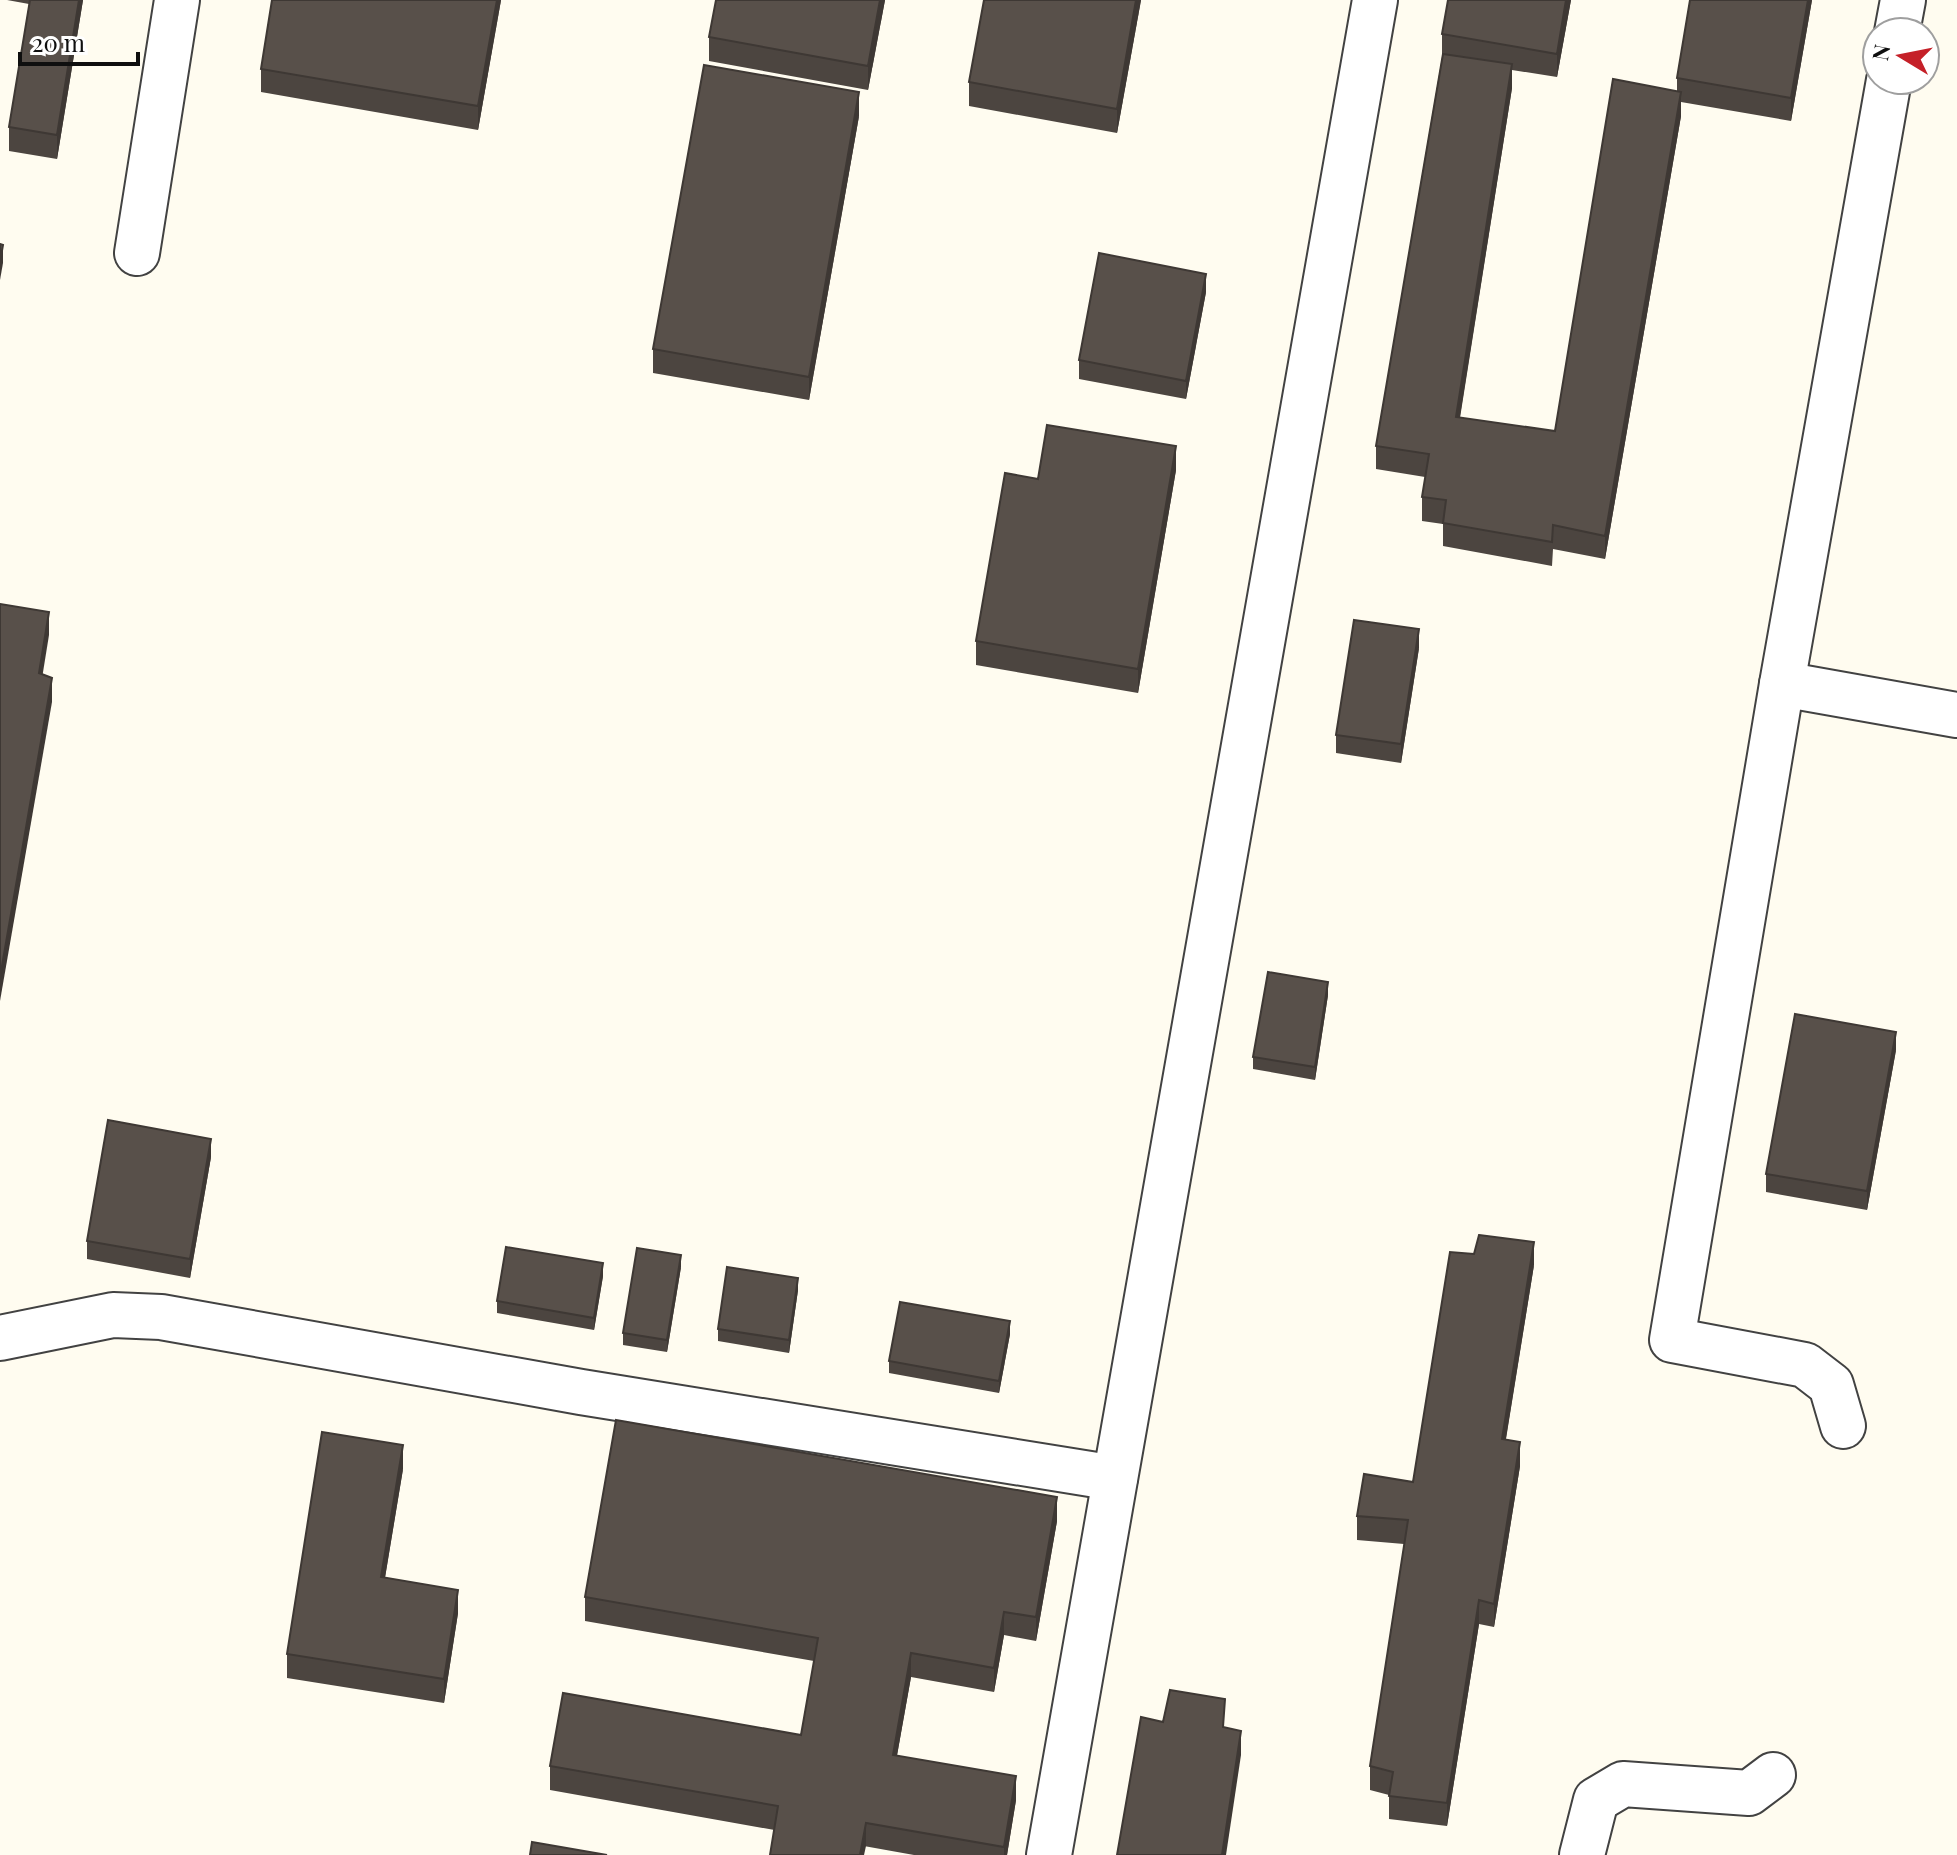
<svg xmlns="http://www.w3.org/2000/svg" width="1957" height="1855" font-family="'Playfair Display',serif">
	<style>
		.lines { fill: none; stroke-linecap: round; stroke-linejoin: round }
		.minor-casing { stroke: #424242; stroke-width: 48 }
		.minor { stroke: #fff; stroke-width: 44 }
		.wall { fill: #4c4540 }
		.shaded-wall { fill: #3e3834 }
		.building { fill: #58504a; stroke: #3e3834; stroke-width: 2 }
	</style>
	<rect width="100%" height="100%" fill="#fffcf0"/>
	<g class="lines">
		<g class="minor-casing">
			<g id="minor">
				<path d="M1897 32 1903 0"/>
				<path d="M137 253 177 0"/>
				<path d="M1782 684 1957 715"/>
				<path d="M0 1338 113 1315 161 1317 581 1392 1115 1478"/>
				<path d="M1843 1426 1831 1385 1805 1365 1672 1340 1782 684 1889 80"/>
				<path d="M1049 1855 1375 0"/>
				<path d="M1582 1855 1596 1800 1623 1784 1749 1793 1773 1775"/>
			</g>
		</g>
		<use href="#minor" class="minor"/>
	</g>
	<g class="wall">
		<path d="M7 0H83L57 159 9 151V127L29 4Z"/>
		<path d="M272 0H501L478 130 261 92V69Z"/>
		<path d="M716 0H885L868 90 709 61V37Z"/>
		<path d="M984 0H1141L1117 133 969 106V82Z"/>
		<path d="M1448 0H1571L1557 77 1512 70V88L1460 418 1555 431 1677 91V78L1812 0 1791 121 1681 102V116L1605 559 1553 549 1552 566 1443 546V524L1422 521V497L1425 477 1376 469V446L1442 57V34Z"/>
		<path d="M859 116 809 400 653 373V349Z"/>
		<path d="M1206 292 1186 399 1079 379V360Z"/>
		<path d="M1176 470 1138 693 976 665V641L1038 479Z"/>
		<path d="M1419 648 1401 763 1336 753V735Z"/>
		<path d="M1328 995 1315 1080 1253 1069V1057Z"/>
		<path d="M1896 1050 1867 1210 1766 1192V1174Z"/>
		<path d="M211 1157 190 1278 87 1259V1241Z"/>
		<path d="M1534 1265 1506 1439 1520 1466 1494 1627 1479 1624 1447 1826 1389 1819V1795L1370 1790V1766L1404 1544 1357 1540V1516L1413 1482Z"/>
		<path d="M681 1267 667 1352 623 1345V1333Z"/>
		<path d="M603 1276 594 1330 497 1313V1301Z"/>
		<path d="M798 1290 789 1353 718 1341V1329Z"/>
		<path d="M1010 1334 999 1393 889 1373V1361Z"/>
		<path d="M403 1469 385 1578 458 1613 444 1703 287 1678V1654Z"/>
		<path d="M1057 1521 1036 1641 1004 1635 994 1692 911 1677 897 1755 1016 1800 1007 1855H914L550 1790V1766L801 1735 814 1661 585 1621V1597Z"/>
	</g>
	<g class="shaded-wall">
		<path d="M79 0H83L57 159V135Z"/>
		<path d="M497 0H501L478 130V106Z"/>
		<path d="M880 0H885L868 90V66Z"/>
		<path d="M1136 0H1141L1117 133V109Z"/>
		<path d="M1566 0H1571L1557 77V54Z"/>
		<path d="M1808 0H1812L1791 121V98Z"/>
		<path d="M1512 64V88L1456 441V417Z"/>
		<path d="M859 92V116L809 400V377Z"/>
		<path d="M1681 92V116L1605 559V536Z"/>
		<path d="M3 245V263L0 280V262Z"/>
		<path d="M1206 274V292L1186 399V381Z"/>
		<path d="M1176 446V470L1138 693V669Z"/>
		<path d="M49 612V635L39 697V673Z"/>
		<path d="M1419 629V648L1401 763V744Z"/>
		<path d="M52 678V702L0 1001V977Z"/>
		<path d="M1328 982V995L1315 1080V1067Z"/>
		<path d="M1896 1032V1050L1867 1210V1191Z"/>
		<path d="M211 1139V1157L190 1278V1259Z"/>
		<path d="M1534 1242V1265L1502 1462V1439Z"/>
		<path d="M681 1255V1267L667 1352V1340Z"/>
		<path d="M603 1263V1276L594 1330V1318Z"/>
		<path d="M798 1278V1290L789 1353V1340Z"/>
		<path d="M1010 1321V1334L999 1393V1381Z"/>
		<path d="M1520 1442V1466L1494 1627V1604Z"/>
		<path d="M403 1445V1469L381 1601V1577Z"/>
		<path d="M1057 1497V1521L1036 1641V1617Z"/>
		<path d="M458 1590V1613L444 1703V1679Z"/>
		<path d="M1479 1600V1624L1447 1826V1803Z"/>
		<path d="M1004 1612V1635L994 1692V1668Z"/>
		<path d="M911 1653V1677L893 1778V1755Z"/>
		<path d="M1241 1731V1755L1226 1855H1222Z"/>
		<path d="M1016 1776V1800L1007 1855H1004V1847Z"/>
		<path d="M866 1823V1846L864 1855H860Z"/>
	</g>
	<g class="building">
		<path d="M30 0H79L57 135 9 127Z"/>
		<path d="M272 0H497L478 106 261 69Z"/>
		<path d="M716 0H880L868 66 709 37Z"/>
		<path d="M984 0H1136L1117 109 969 82Z"/>
		<path d="M1448 0H1566L1557 54 1442 34Z"/>
		<path d="M1690 0H1808L1791 98 1677 78Z"/>
		<path d="M1443 54 1512 64 1456 417 1555 431 1613 79 1681 92 1605 536 1553 525 1552 542 1443 523 1446 500 1422 497 1429 454 1376 446Z"/>
		<path d="M704 65 859 92 809 377 653 349Z"/>
		<path d="M0 244 3 245 0 262Z"/>
		<path d="M1099 253 1206 274 1186 381 1079 360Z"/>
		<path d="M1047 425 1176 446 1138 669 976 641 1005 473 1038 479Z"/>
		<path d="M0 604 49 612 39 673 52 678 0 977Z"/>
		<path d="M1354 620 1419 629 1401 744 1336 735Z"/>
		<path d="M1268 972 1328 982 1315 1067 1253 1057Z"/>
		<path d="M1795 1014 1896 1032 1867 1191 1766 1174Z"/>
		<path d="M108 1120 211 1139 190 1259 87 1241Z"/>
		<path d="M1479 1235 1534 1242 1502 1439 1520 1442 1494 1604 1479 1600 1447 1803 1389 1796 1393 1772 1370 1766 1408 1520 1357 1516 1364 1474 1413 1482 1450 1252 1474 1254Z"/>
		<path d="M506 1247 603 1263 594 1318 497 1301Z"/>
		<path d="M637 1248 681 1255 667 1340 623 1333Z"/>
		<path d="M727 1267 798 1278 789 1340 718 1329Z"/>
		<path d="M900 1302 1010 1321 999 1381 889 1361Z"/>
		<path d="M616 1420 1057 1497 1036 1617 1004 1612 994 1668 911 1653 893 1755 1016 1776 1004 1847 866 1823 860 1855H770L778 1806 550 1766 563 1693 801 1735 818 1638 585 1597Z"/>
		<path d="M322 1432 403 1445 381 1577 458 1590 444 1679 287 1654Z"/>
		<path d="M1170 1690 1225 1699 1223 1727 1241 1731 1222 1855H1117L1141 1717 1163 1722Z"/>
		<path d="M532 1842 607 1855H530Z"/>
	</g>
	<g transform="translate(1901 56) rotate(280)"><circle r="38" fill="#ffffff" stroke="#9f9f9f" stroke-width="2"/>
	<path d="M0-6L14 30L0 20L-14 30Z" fill="#c52028"/>
	<text y="-12" font-size="22" font-weight="bold" text-anchor="middle" fill="#0f0f0f">N</text>
	</g>
	<path d="M20 52v12h118v-12" fill="none" stroke="#0f0f0f" stroke-width="4"/>
	<text x="32" y="52" font-size="24" fill="#0f0f0f" stroke="#ffffff" stroke-width="6" paint-order="stroke">20 m</text>
</svg>
